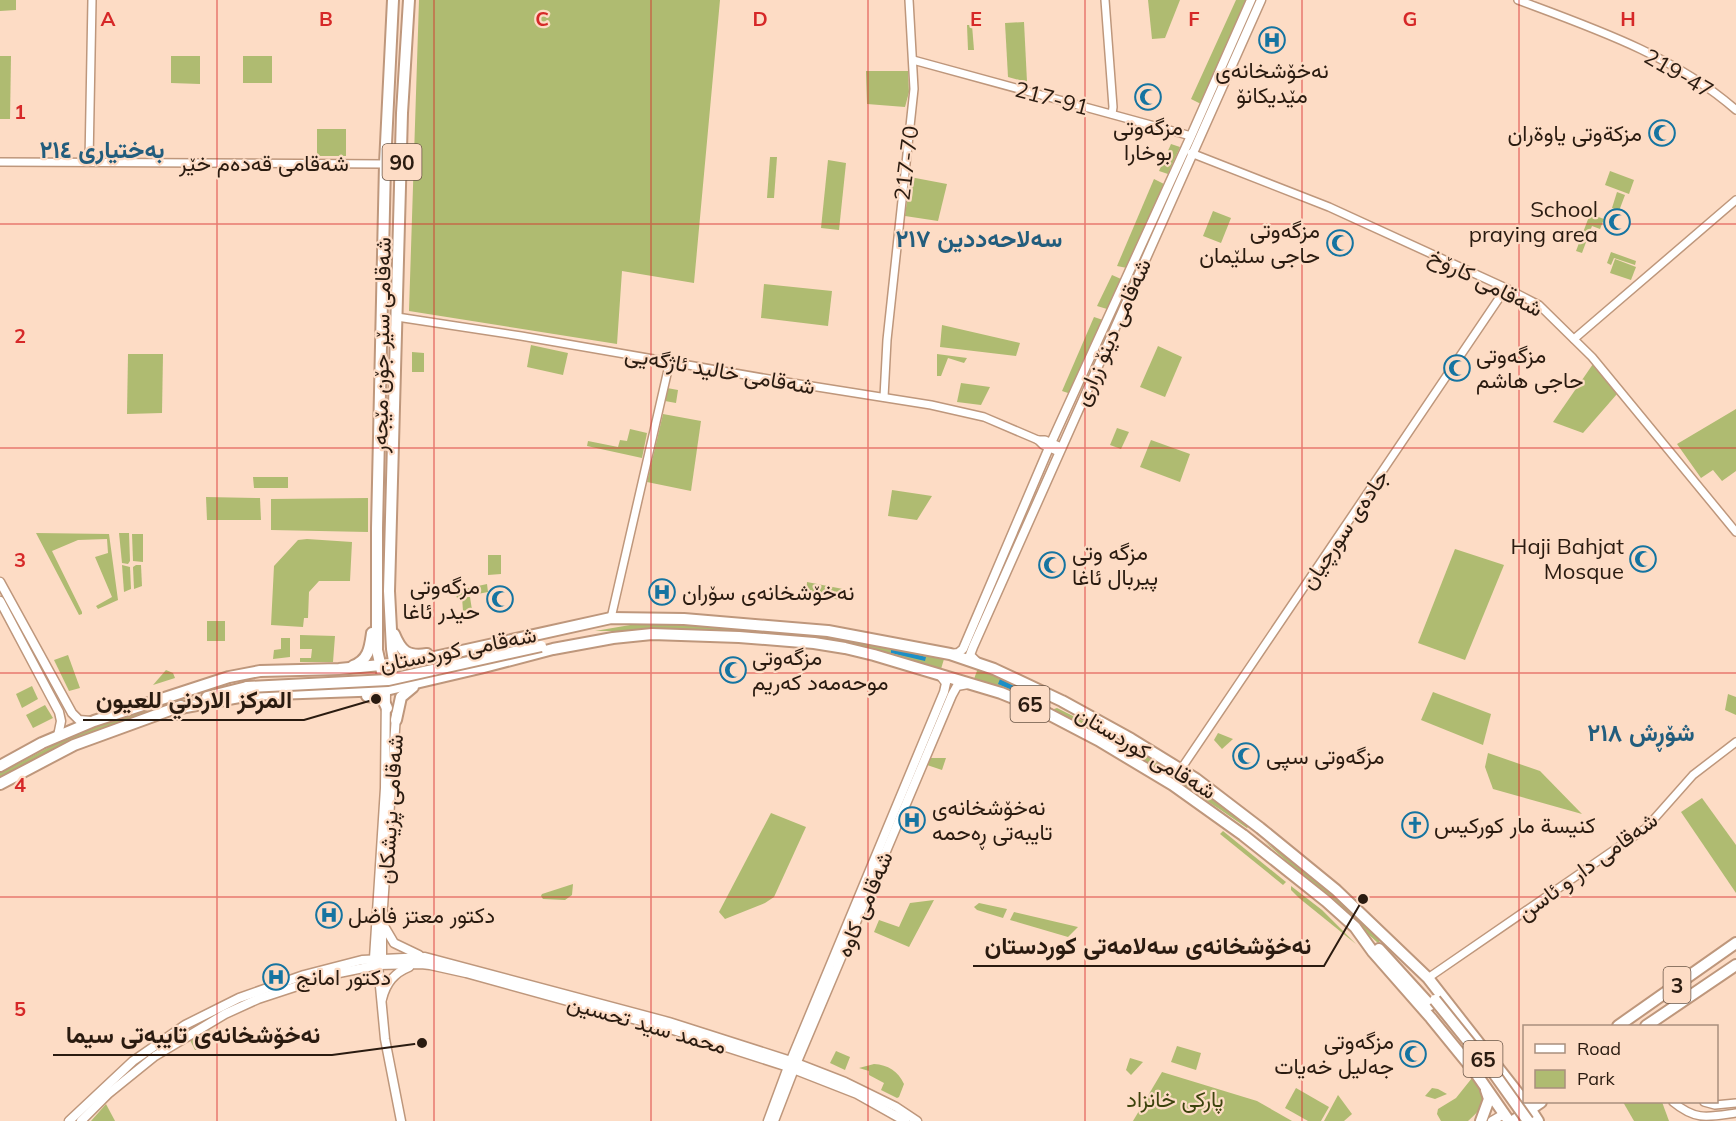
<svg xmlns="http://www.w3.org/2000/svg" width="1736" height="1121" font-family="Mulish,Vazirmatn,sans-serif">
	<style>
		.green { fill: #afbb71 }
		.water { fill: #1c8fc6 }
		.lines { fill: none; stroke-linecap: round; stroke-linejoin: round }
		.minor-casing { stroke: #be977c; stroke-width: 10 }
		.major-casing { stroke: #be977c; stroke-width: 11 }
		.highway-casing { stroke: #be977c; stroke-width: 14 }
		.minor { stroke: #fff; stroke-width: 7 }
		.major { stroke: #fff; stroke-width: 8 }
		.highway { stroke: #fff; stroke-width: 10 }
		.highway-bridge-casing { stroke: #be977c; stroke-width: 14; stroke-linecap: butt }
		.highway-bridge { stroke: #fff; stroke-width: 10 }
		.grid { fill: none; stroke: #d62828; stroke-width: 1.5; stroke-opacity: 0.55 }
		.labels { text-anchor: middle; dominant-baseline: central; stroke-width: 4.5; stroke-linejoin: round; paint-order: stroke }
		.shield { fill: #fddcc5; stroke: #695546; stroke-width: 1.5 }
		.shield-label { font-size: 21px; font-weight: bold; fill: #2a1b10 }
		.poi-label { font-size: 22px; fill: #2a1b10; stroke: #fddcc5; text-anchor: start }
		.street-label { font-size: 22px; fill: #2a1b10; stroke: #fddcc5 }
		.park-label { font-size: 22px; fill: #3c430d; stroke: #fddcc5 }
		.neighbourhood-label { font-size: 24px; font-weight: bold; fill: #225d7d; stroke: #fddcc5 }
		.grid-label { font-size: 20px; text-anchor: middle; font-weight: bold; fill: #d62828; stroke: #fddcc5; stroke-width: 4.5; stroke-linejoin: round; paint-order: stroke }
		.leader { fill: none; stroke: #2a1b10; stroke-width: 2 }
		.callout-dot { fill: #2a1b10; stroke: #fddcc5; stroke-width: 2 }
		.callout-label { font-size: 24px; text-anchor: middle; font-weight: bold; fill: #2a1b10; stroke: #fddcc5; stroke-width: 4.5; stroke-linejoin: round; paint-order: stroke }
	</style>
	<rect width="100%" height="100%" fill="#fddcc5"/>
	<g class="green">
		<path d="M0 0H16V10L0 11Z"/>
		<path d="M419 0H720L694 283 622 271 617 344 409 311Z"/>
		<path d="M1148 0H1180L1165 38 1152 39Z"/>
		<path d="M1236 0H1246L1201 104 1191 99Z"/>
		<path d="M1024 22 1027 82 1008 77 1005 23Z"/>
		<path d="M967 25H972L974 50H968Z"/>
		<path d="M0 56H11L10 119H0Z"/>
		<path d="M171 56H200V84L171 83Z"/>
		<rect x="243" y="56" width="29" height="27"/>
		<path d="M866 71H908L909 92 905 107 867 104Z"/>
		<rect x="317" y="129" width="29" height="27"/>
		<path d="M1171 144 1180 147 1168 174 1159 171Z"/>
		<path d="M770 157H777L774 198H767Z"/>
		<path d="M828 160 846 163 839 230 821 228Z"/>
		<path d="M1610 171 1634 180 1629 194 1605 185Z"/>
		<path d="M910 177 947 184 938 221 905 216Z"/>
		<path d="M1154 179 1164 184 1127 268 1117 266Z"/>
		<path d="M1617 192 1625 195 1619 211 1612 208Z"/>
		<path d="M1213 211 1231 218 1221 243 1203 236Z"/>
		<path d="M1590 214 1604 219 1600 229 1592 226 1582 253 1576 251Z"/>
		<path d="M1611 252 1636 261 1635 265 1614 258 1611 265 1607 263Z"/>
		<path d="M1615 259 1636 267 1631 280 1610 273Z"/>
		<path d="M1112 275 1121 279 1107 309 1097 306Z"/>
		<path d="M764 284 832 291 828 326 761 318Z"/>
		<path d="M1094 317 1103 320 1071 394 1062 391Z"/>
		<path d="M942 325 1020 343 1016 356 940 347Z"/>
		<path d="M531 345 568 353 563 375 527 367Z"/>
		<path d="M1158 346 1182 357 1165 397 1140 387Z"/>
		<path d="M412 352 424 353V372H412Z"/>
		<path d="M128 354H163L162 413 127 414Z"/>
		<path d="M937 354 967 358 964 363 948 358 941 376H937Z"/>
		<path d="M1593 364 1617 394 1583 433 1553 422Z"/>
		<path d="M961 383 990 387 981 405 957 402Z"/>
		<path d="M667 388 678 390 676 403 665 401Z"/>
		<path d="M1736 409V471L1722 481 1713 470 1701 478 1677 444Z"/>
		<path d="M663 414 701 421 691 491 647 482Z"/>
		<path d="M1117 428 1129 432 1121 449 1110 445Z"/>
		<path d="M630 429 647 433 642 458 587 446 588 441 618 447 620 440 627 441Z"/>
		<path d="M1151 440 1190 454 1180 482 1140 467Z"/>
		<path d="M253 477H288V488H254Z"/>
		<path d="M892 490 932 496 917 520 888 516Z"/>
		<path d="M206 497 260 498 261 520H207Z"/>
		<path d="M368 498V532L271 530V499Z"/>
		<path d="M36 533 109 534 118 600 98 609 96 606 112 597 95 557 108 553 107 539 78 540 52 551 82 612V614L79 615Z"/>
		<path d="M119 533H129L130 561 128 564 122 563Z"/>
		<path d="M132 534H143V562L133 561Z"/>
		<path d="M307 539 352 542 350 581H319L309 592 308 618H304L303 627 271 625 274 566 298 540Z"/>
		<path d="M1455 549 1504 565 1465 660 1418 643Z"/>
		<path d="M488 555H501V574L488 575Z"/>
		<path d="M122 565 130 567 131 589 124 592Z"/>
		<path d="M136 565H141L142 586 134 589 133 567Z"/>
		<path d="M807 582 843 589 842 600 806 595Z"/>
		<path d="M487 584 488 592 462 597H470L472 610 463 611 462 597 457 598 455 591Z"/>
		<rect x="207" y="621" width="18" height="20"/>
		<path d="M636 624 707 625 807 633 810 635 707 631H595Z"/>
		<path d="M818 634 884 645 944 659 941 669 883 653 817 640Z"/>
		<path d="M300 635 335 636 333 662H300V658H311L312 649H300Z"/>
		<path d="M281 638H290V657L273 659 274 650 281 649Z"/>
		<path d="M68 655 80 688 69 691 54 660Z"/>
		<path d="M978 668 1050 701 1048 708 974 679Z"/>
		<path d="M166 670 173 673 175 678 153 685Z"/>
		<path d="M32 686 38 699 22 708 16 694Z"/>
		<path d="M1433 692 1491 714 1483 745 1421 720Z"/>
		<path d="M1728 694 1736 697V715L1725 710Z"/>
		<path d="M202 695 126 721 0 780V773L78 732 124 715Z"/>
		<path d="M45 705 53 718 33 728 26 715Z"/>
		<path d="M1057 708C1125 741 1189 780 1249 826L1247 828C1186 785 1121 747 1055 712L1054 709Z"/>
		<path d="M1218 733 1233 739 1222 749 1214 740Z"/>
		<path d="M1488 753 1540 771 1582 814 1493 789 1485 767Z"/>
		<path d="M930 758H946L942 770 927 765Z"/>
		<path d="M1702 798 1736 845V893L1681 812Z"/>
		<path d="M771 813 806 827 774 897 765 903 725 919 719 912Z"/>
		<path d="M1223 831 1286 882 1283 885 1220 834Z"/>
		<path d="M1264 841C1304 871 1349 900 1380 941L1378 943Z"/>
		<path d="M573 884 572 895 565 900 543 899 541 896 542 894Z"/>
		<path d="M1291 886 1322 910 1356 944 1299 898 1291 890Z"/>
		<path d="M934 900 909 947 874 932 879 920 899 927 910 903Z"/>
		<path d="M979 903 1007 909 1003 918 977 910 974 907Z"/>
		<path d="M1014 912 1078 927 1068 937 1010 920Z"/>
		<path d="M205 1030 207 1032 209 1030 216 1039 211 1043H198L199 1049 195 1050 189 1038Z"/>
		<path d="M1177 1046 1201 1053 1196 1070 1171 1062Z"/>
		<path d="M836 1051 850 1057 845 1070 830 1063Z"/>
		<path d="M1130 1058 1143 1062 1131 1075 1126 1070Z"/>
		<path d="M874 1064C888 1065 898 1071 904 1084L899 1097 897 1098 881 1090 884 1083 869 1075V1071L859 1068Z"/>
		<path d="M1162 1072 1257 1101 1292 1121H1133Z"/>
		<path d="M1472 1078C1487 1097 1487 1105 1468 1121H1441L1437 1114 1438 1109 1456 1098Z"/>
		<path d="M1296 1088 1329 1107 1321 1121H1308L1285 1108Z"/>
		<path d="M1432 1088 1438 1089 1447 1094 1435 1099 1425 1096Z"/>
		<path d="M1338 1095 1352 1114 1344 1121H1324Z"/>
		<path d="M1623 1102H1662L1669 1121H1634Z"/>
		<path d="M106 1104 115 1121H91Z"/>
	</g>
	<g class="water">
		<path d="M891 648 926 657 925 661 891 653Z"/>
		<path d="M1000 679 1034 694 1032 699 998 684Z"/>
	</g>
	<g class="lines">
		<g class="minor-casing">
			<g id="minor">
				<path d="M1105 0 1113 107 1112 114"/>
				<path d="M1518 0C1593 28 1675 56 1736 110"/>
				<path d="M913 60 1191 136"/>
				<path d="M1191 153 1329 207 1506 288 1539 305 1592 357 1736 532"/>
				<path d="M0 162 385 164"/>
				<path d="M89 162 92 0"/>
				<path d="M397 317 521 336 786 382 931 405 984 417 1038 440 1043 445 1059 452"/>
				<path d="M1574 339 1736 200"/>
				<path d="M884 397 887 340 914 89 909 0"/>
				<path d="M1038 440H1045L1061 447"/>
				<path d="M611 618 670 361"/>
				<path d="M1181 769 1506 288"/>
				<path d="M1428 978 1646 828 1693 775 1736 742"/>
				<path d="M1673 1102C1696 1121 1708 1117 1736 1113"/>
				<path d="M1704 1102 1715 1105 1736 1103"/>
			</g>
		</g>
		<g class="major-casing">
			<g id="major">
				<path d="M0 582 72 713 79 720 91 721"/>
				<path d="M0 601 59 712 61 721 58 736"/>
				<path d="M950 654 958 653 963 649 1051 443 1191 136 1251 0"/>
				<path d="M977 662 970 655 973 647 1261 0"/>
				<path d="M386 690 385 788 374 958 378 965 385 1039 401 1121"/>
				<path d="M384 926 394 943 419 955"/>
				<path d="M380 963 382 958V922L396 715"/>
				<path d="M382 999C386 983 394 973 409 967"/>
				<path d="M69 1121 133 1061 185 1025 239 998 304 975 362 960 425 957 669 1022 791 1061 845 1082 896 1107 917 1121"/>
				<path d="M81 1121 108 1094 155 1056 225 1014 258 999 334 974 378 965 421 964 430 965 466 973 673 1030 788 1067 857 1094 905 1121"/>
				<path d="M768 1121 788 1067 944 692 946 683 940 675"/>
				<path d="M774 1121 794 1069 952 695 957 686 968 684"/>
				<path d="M1492 1121 1504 1114"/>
			</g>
		</g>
		<g class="highway-casing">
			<g id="highway">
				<path d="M394 634C401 651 407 657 427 654"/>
				<path d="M353 666C369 660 370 647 372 633"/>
				<path d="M382 672 377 650V528L385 164 393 0"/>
				<path d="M398 686 392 649 389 591 402 113 409 0"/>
				<path d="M367 696 382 698 387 708"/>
				<path d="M207 697 247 687"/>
				<path d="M175 709 250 695 386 690 480 668 553 649 613 638 652 634 739 637 814 643 845 648 874 655 1001 693 1033 706 1098 740 1173 785 1243 835 1326 901 1355 927 1373 952 1431 1018 1475 1072 1509 1121"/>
				<path d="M396 720 401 697 413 687"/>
				<path d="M0 766 42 743 94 721 229 677 260 671 339 669 412 662 611 618 684 619 828 631 950 654 994 669 1062 701 1131 739 1196 779 1260 828 1336 890 1428 978 1524 1101"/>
				<path d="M0 784 74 745 181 706"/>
				<path d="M1379 949 1430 1005"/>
				<path d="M1618 1026 1736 943"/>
				<path d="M1646 1026 1736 965"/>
				<path d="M1527 1104 1538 1121"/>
				<path d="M1481 1121 1489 1099 1486 1090"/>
				<path d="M1513 1121 1541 1102"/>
			</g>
		</g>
		<use href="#minor" class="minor"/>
		<use href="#major" class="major"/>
		<use href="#highway" class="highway"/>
		<g class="highway-bridge-casing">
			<g id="highway-bridge">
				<path d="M247 687 388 680 541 646"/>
				<path d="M1435 1000 1493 1072 1528 1121"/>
			</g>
		</g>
		<use href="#highway-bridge" class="highway-bridge"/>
	</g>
	<path class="grid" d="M217 0V1121M434 0V1121M651 0V1121M868 0V1121M1085 0V1121M1302 0V1121M1519 0V1121M0 224H1736M0 448H1736M0 673H1736M0 897H1736"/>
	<defs>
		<g id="hospital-ring" transform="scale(1.35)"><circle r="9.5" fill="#fddcc5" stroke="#1574a1" stroke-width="1.5"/><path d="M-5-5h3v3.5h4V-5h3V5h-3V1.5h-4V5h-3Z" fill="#1574a1"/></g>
		<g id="mosque-ring" transform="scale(1.35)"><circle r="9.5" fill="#fddcc5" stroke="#1574a1" stroke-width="1.5"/><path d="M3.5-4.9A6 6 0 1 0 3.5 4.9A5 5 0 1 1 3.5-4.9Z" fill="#1574a1"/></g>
		<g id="church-ring" transform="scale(1.35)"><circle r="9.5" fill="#fddcc5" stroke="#1574a1" stroke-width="1.5"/><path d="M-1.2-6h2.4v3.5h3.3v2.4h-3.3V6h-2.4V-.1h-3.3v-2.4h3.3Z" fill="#1574a1"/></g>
	</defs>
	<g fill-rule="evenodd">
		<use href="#hospital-ring" x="1272" y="40"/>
		<use href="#mosque-ring" x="1148" y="97"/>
		<use href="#mosque-ring" x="1662" y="133"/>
		<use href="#mosque-ring" x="1617" y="222"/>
		<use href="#mosque-ring" x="1340" y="243"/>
		<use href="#mosque-ring" x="1457" y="368"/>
		<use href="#mosque-ring" x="1643" y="559"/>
		<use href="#mosque-ring" x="1052" y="565"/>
		<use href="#hospital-ring" x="662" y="592"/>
		<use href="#mosque-ring" x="500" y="599"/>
		<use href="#mosque-ring" x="733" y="670"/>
		<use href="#mosque-ring" x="1246" y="756"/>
		<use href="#hospital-ring" x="912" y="820"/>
		<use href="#church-ring" x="1415" y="825"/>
		<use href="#hospital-ring" x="329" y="915"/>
		<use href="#hospital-ring" x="276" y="977"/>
		<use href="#mosque-ring" x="1413" y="1054"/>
	</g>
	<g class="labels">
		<g class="shield">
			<rect x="382.5" y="144" width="39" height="36" rx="4.5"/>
			<rect x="1010.5" y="686" width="39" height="36" rx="4.5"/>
			<rect x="1663.5" y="967" width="27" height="36" rx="4.5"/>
			<rect x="1463.5" y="1041" width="39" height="36" rx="4.5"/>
		</g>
		<g class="shield-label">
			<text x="402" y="162">90</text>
			<text x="1030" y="704">65</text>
			<text x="1677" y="985">3</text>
			<text x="1483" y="1059">65</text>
		</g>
		<g class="poi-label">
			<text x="1272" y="70" text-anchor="middle">نەخۆشخانەی<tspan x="1272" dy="25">مێدیکانۆ</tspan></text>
			<text x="1148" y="127" text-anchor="middle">مزگەوتی<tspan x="1148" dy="25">بوخارا</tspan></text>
			<text x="1642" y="133" text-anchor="end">مزكةوتى ياوةران</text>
			<text x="1598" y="209" text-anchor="end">School<tspan x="1598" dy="25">praying area</tspan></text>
			<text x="1320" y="230" text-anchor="end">مزگەوتی<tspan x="1320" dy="25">حاجی سلێمان</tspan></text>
			<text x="1476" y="355">مزگەوتی<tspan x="1476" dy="25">حاجی هاشم</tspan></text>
			<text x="1624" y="546" text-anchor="end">Haji Bahjat<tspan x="1624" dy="25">Mosque</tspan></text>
			<text x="1072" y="552">مزگه وتى<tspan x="1072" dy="25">پيربال ئاغا</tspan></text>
			<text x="480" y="586" text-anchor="end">مزگەوتی<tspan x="480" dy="25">حیدر ئاغا</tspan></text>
			<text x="682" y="592">نەخۆشخانەی سۆران</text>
			<text x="752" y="657">مزگەوتی<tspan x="752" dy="25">موحەمەد کەریم</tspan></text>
			<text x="1266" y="756">مزگەوتی سپی</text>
			<text x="932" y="807">نەخۆشخانەی<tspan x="932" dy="25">تایبەتی ڕەحمە</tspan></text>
			<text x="1434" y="825">كنيسة مار كوركيس</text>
			<text x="348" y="915">دكتور معتز فاضل</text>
			<text x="296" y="977">دكتور امانج</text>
			<text x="1394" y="1041" text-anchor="end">مزگەوتی<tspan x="1394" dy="25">جەلیل خەیات</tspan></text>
		</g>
		<g class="street-label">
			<text transform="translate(1679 73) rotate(30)">219-47</text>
			<text transform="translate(1052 98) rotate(15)">217-91</text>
			<text x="264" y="163">شەقامی قەدەم خێر</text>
			<text transform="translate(906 163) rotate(-83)">217-70</text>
			<text transform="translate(1486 282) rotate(27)">شەقامی کارۆخ</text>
			<text transform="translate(1112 332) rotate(-66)">شەقامی دینۆ زراری</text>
			<text transform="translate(381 345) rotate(-89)">شەقامی سێر جۆن مێجەر</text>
			<text transform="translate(720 370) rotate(10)">شەقامی خالید ئاژگەیی</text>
			<text transform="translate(1344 529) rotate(-56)">جادەی سورچیان</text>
			<text transform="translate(458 649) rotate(-11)">شەقامی کوردستان</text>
			<text transform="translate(1146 752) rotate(31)">شەقامی کوردستان</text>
			<text transform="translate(390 809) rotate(-86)">شەقامی پزیشکان</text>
			<text transform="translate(1587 866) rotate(-36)">شەقامی دار و ئاسن</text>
			<text transform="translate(864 904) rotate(-67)">شەقامی کاوە</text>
			<text transform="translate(647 1024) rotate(16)">محمد سید تحسین</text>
		</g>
		<g class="park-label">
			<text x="1175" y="1099">پارکی خانزاد</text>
		</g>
		<g class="neighbourhood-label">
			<text x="102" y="149">بەختیاری ٢١٤</text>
			<text x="979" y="238">سەلاحەددین ٢١٧</text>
			<text x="1641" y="732">شۆڕش ٢١٨</text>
		</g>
	</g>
	<g class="grid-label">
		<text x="108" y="26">A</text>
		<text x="326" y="26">B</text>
		<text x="542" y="26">C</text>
		<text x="760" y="26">D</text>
		<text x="976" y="26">E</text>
		<text x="1194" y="26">F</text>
		<text x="1410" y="26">G</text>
		<text x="1628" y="26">H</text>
		<text x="20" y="119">1</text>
		<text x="20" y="343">2</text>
		<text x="20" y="567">3</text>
		<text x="20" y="792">4</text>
		<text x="20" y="1016">5</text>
	</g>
	<path class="leader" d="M376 699L304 720H83M1363 899L1324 966H973M422 1043L332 1055H53"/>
	<g class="callout-dot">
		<circle cx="376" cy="699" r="6"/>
		<circle cx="1363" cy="899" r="6"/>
		<circle cx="422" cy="1043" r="6"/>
	</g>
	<g class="callout-label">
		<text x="194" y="708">المركز الاردني للعيون</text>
		<text x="1148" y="954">نەخۆشخانەی سەلامەتی کوردستان</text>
		<text x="193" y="1043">نەخۆشخانەی تایبەتی سیما</text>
	</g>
	<rect x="1523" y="1025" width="195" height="78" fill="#fddcc5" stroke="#a98f7d" stroke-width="1.5"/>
	<rect x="1535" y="1044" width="30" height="9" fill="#ffffff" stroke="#a98f7d" stroke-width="1.5"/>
	<text x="1577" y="1055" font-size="18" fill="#2a1b10">Road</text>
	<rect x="1535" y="1070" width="30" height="18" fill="#afbb71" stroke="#a98f7d" stroke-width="1.5"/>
	<text x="1577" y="1085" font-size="18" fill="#2a1b10">Park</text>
</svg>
